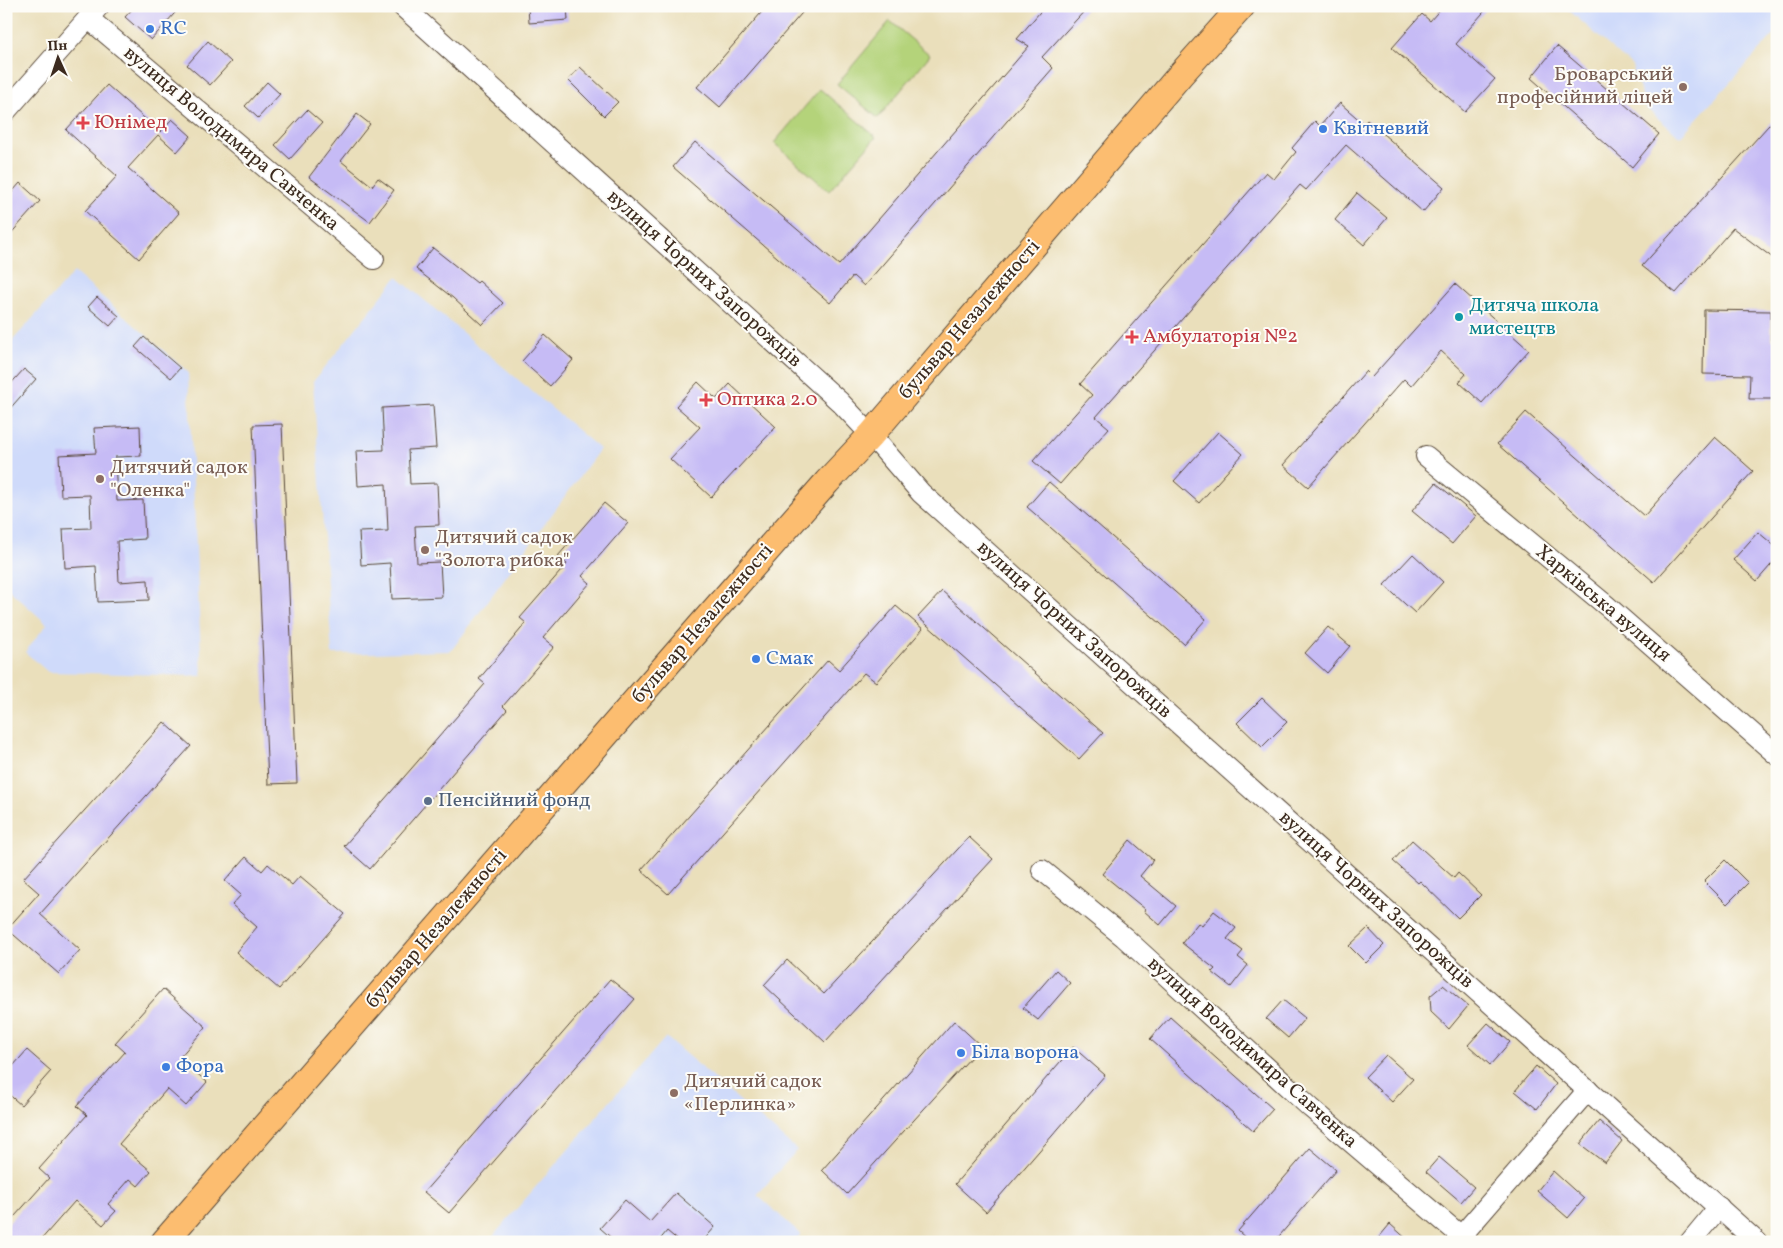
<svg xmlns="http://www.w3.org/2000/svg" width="1783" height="1248" font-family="Vollkorn,serif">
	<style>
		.built { fill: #cfdafa }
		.green { fill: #b4d37a; stroke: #787e4c }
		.building { fill: #c6bbf5 }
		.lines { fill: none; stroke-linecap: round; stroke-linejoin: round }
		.minor-casing { stroke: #554536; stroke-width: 22 }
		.major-casing { stroke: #554536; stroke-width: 28 }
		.minor { stroke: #fff; stroke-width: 20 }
		.major { stroke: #fcbd6f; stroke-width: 26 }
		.shop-dot { fill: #3f7fe0; stroke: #fdfcf7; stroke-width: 2 }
		.education-dot { fill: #8d6e63; stroke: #fdfcf7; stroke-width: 2 }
		.health-dot { fill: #e0444e; stroke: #fdfcf7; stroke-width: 2 }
		.culture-dot { fill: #0f9aa8; stroke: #fdfcf7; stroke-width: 2 }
		.service-dot { fill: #5c6f8a; stroke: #fdfcf7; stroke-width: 2 }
		.labels { text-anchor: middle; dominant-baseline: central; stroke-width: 4; stroke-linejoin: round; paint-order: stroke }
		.shop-label { font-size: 20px; fill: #366cbe; stroke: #fdfcf7; text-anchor: start }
		.education-label { font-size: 20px; fill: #785e54; stroke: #fdfcf7; text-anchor: start }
		.health-label { font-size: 20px; fill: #be3a42; stroke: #fdfcf7; text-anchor: start }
		.street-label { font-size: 20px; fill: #3b2a1e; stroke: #fdfcf7 }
		.culture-label { font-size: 20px; fill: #0d838f; stroke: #fdfcf7; text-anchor: start }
		.service-label { font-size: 20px; fill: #4e5e75; stroke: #fdfcf7; text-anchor: start }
	</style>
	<rect width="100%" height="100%" fill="#fdfcf7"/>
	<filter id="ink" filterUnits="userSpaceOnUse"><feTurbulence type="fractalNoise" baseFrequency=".02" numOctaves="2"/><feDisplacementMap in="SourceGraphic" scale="10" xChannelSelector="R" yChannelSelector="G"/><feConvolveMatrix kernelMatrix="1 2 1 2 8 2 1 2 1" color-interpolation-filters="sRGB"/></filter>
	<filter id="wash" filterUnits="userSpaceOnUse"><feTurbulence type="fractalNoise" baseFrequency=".0096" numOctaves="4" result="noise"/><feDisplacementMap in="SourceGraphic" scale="20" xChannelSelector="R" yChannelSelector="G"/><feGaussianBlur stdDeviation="1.12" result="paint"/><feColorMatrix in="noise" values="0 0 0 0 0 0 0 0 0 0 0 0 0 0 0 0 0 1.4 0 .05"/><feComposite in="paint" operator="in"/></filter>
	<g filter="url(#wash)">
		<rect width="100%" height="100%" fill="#eadfbb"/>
		<g class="built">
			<path d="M1564 6H1777V31L1680 137 1646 108 1632 66Z"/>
			<path d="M74 272 188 372 202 676 48 672 25 652 47 624 6 587V348Z"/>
			<path d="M397 277 600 449 451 651 332 654 313 382Z"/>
			<path d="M666 1037 797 1150 757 1195 801 1234 794 1242H488Z"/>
		</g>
		<g class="green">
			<path d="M890 21 930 55 878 118 837 84Z"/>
			<path d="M820 89 876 137 829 191 774 143Z"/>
		</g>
		<g id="blocks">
			<g class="building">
				<path d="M135 6H181L151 40 125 17Z"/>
				<path d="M528 6H567L568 20 529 23Z"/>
				<path d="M767 6H808L720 107 697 87Z"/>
				<path d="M1045 6H1089L1042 57 1053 68 864 286 853 276 830 303 673 167 695 142 839 265 1029 46 1017 39Z"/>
				<path d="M1443 6H1489L1456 44 1495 79 1465 112 1392 48 1422 14 1430 21Z"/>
				<path d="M208 41 231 62 210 85 187 65Z"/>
				<path d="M1557 46 1659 134 1632 167 1531 78Z"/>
				<path d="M580 67 618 102 604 116 568 80Z"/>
				<path d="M267 82 280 94 258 118 245 106Z"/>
				<path d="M107 85 160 132 172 119 191 136 177 152 158 135 128 168 179 213 139 259 85 211 117 176 66 130Z"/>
				<path d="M1340 103 1364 124 1367 120 1444 187 1423 212 1346 145 1306 190 1300 185 1096 417 1109 428 1060 484 1033 461 1092 395 1080 384 1266 172 1274 179 1296 152 1292 148 1315 121 1320 126Z"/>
				<path d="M307 110 322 123 290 159 275 145Z"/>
				<path d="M357 114 370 124 341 161 372 186 378 178 394 190 370 222 309 177Z"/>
				<path d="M1777 116V261L1733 228 1676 293 1642 266Z"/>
				<path d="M20 183 40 201 6 239V199Z"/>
				<path d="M1357 193 1387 218 1364 245 1335 220Z"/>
				<path d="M433 248 477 283 479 281 503 303 482 325 453 298 416 269Z"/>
				<path d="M1455 284 1529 350 1482 403 1459 382 1466 374 1441 351 1411 386 1404 379 1308 487 1283 465 1366 371 1372 377Z"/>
				<path d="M97 297 119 316 110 326 88 307Z"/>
				<path d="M1704 310 1771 311V340H1777V399H1749L1750 375 1703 374Z"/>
				<path d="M545 335 573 360 550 386 522 361Z"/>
				<path d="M144 337 180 368 171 378 135 347Z"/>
				<path d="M24 369 36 379 6 413V389Z"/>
				<path d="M698 382 716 399 730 384 776 427 711 497 670 459 700 427 676 406Z"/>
				<path d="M433 405 436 448 408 450 410 484 437 483 439 525 415 526 417 563 440 562 442 597 392 599 390 563 361 565 359 532 388 531 386 484 358 486 356 451 384 450 382 408Z"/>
				<path d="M1526 412 1644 516 1715 437 1753 471 1654 582 1497 444Z"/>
				<path d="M282 424 297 783 268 784 253 425Z"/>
				<path d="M140 426 141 456 115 457 117 501 143 500 145 539 117 541 119 582 148 580 149 600 98 602 96 566 65 568 63 529 91 528 90 495 61 496 59 455 96 453 94 428Z"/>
				<path d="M1218 432 1243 454 1199 503 1174 481Z"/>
				<path d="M1049 482 1206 619 1184 644 1027 507Z"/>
				<path d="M1436 483 1476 516 1452 544 1412 511Z"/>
				<path d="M604 503 628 523 582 576 590 583 543 638 554 647 503 706 507 710 370 869 344 846 485 684 479 679 526 623 520 618 567 564 558 556Z"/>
				<path d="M1758 532 1777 548V558L1757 581 1733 560Z"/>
				<path d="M1413 554 1443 582 1415 613 1384 585Z"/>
				<path d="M942 591 1103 733 1079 759 918 617Z"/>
				<path d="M896 606 923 629 876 682 864 673 668 894 641 870 828 660 839 670Z"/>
				<path d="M1328 627 1350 646 1327 673 1305 653Z"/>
				<path d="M1262 698 1287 722 1262 747 1237 723Z"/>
				<path d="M164 722 191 746 40 914 80 950 59 974 7 929 39 893 23 879Z"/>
				<path d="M969 837 993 859 825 1042 764 985 787 960 824 994Z"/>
				<path d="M1130 840 1153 860 1140 876 1176 906 1160 925 1144 911 1145 909 1102 874Z"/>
				<path d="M1412 840 1454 878 1458 873 1481 895 1458 918 1420 881 1418 883 1393 861Z"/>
				<path d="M246 857 262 871 268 864 292 885 300 876 345 914 279 989 236 952 257 927 232 905 241 895 225 881Z"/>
				<path d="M1725 860 1748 883 1727 904 1704 881Z"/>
				<path d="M1214 911 1236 928 1227 939 1243 951 1238 957 1248 965 1231 987 1212 972 1215 969 1182 943 1198 923 1202 926Z"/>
				<path d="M1368 928 1384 945 1366 963 1349 946Z"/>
				<path d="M1056 970 1070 983 1038 1020 1023 1008Z"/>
				<path d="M610 979 635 999 449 1213 424 1192Z"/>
				<path d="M1443 985 1468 1006 1449 1029 1431 1012 1430 996Z"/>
				<path d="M163 989 206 1027 179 1058 207 1082 186 1106 167 1089 119 1144 151 1171 138 1186 130 1179 108 1204 116 1211 103 1225 75 1201 39 1242H6V1226L49 1178 39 1169 87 1115 77 1106 125 1052 115 1043Z"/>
				<path d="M1283 1000 1305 1018 1288 1038 1266 1019Z"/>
				<path d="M1170 1017 1273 1109 1253 1131 1150 1039Z"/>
				<path d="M954 1021 981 1046 847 1194 822 1170Z"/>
				<path d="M1488 1023 1510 1042 1490 1065 1468 1045Z"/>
				<path d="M1073 1047 1105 1075 986 1212 955 1184Z"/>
				<path d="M27 1050 51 1071 21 1105 6 1092V1074Z"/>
				<path d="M1386 1055 1413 1079 1392 1102 1365 1077Z"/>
				<path d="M1536 1066 1556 1084 1537 1109 1515 1091Z"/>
				<path d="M1599 1121 1622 1141 1605 1163 1580 1144Z"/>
				<path d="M1310 1148 1336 1170 1274 1242H1250L1238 1231Z"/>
				<path d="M1439 1157 1474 1187 1461 1202 1426 1172Z"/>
				<path d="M1553 1171 1584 1199 1568 1218 1537 1191Z"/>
				<path d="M676 1193 715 1227 702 1242H680L667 1231 658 1242H616L600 1228 625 1200 650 1222Z"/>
				<path d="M1390 1224 1410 1242H1375Z"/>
			</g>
		</g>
	</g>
	<g filter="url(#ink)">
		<use href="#blocks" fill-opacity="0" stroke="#554536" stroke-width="1"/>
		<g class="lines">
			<g class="minor-casing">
				<g id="minor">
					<path d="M402 6 840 402 871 435 921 493 1757 1242"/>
					<path d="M88 18 374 259"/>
					<path d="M6 111 99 6"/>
					<path d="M1426 456 1607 606 1777 755"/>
					<path d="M1042 870 1124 937 1311 1108 1461 1236"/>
					<path d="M1456 1242 1588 1090"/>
					<path d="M1690 1242 1719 1207"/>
				</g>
			</g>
			<g class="major-casing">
				<path id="major" d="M164 1242 703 623 827 482 871 435 1181 74 1242 6"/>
			</g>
			<use href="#minor" class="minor"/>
			<use href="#major" class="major"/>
		</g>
	</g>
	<g class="shop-dot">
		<circle cx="150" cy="29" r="5"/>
		<circle cx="1323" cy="129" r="5"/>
		<circle cx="756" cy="659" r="5"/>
		<circle cx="961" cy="1053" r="5"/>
		<circle cx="166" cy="1067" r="5"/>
	</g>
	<g class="education-dot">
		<circle cx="1683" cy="87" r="5"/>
		<circle cx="100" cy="479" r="5"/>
		<circle cx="425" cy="550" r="5"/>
		<circle cx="674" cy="1093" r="5"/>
	</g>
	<g class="health-dot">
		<path d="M80.5 115.5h5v5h5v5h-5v5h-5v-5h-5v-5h5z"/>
		<path d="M1129.5 329.5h5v5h5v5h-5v5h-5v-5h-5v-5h5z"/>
		<path d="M703.5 392.5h5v5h5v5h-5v5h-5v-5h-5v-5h5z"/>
	</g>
	<circle class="culture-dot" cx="1459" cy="317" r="5"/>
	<circle class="service-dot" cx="428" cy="801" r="5"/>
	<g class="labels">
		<g class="shop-label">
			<text x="160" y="29">RC</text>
			<text x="1333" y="129">Квітневий</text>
			<text x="766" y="659">Смак</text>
			<text x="971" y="1053">Біла ворона</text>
			<text x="176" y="1067">Фора</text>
		</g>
		<g class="education-label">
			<text x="1673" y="75" text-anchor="end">Броварський<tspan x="1673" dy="23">професійний ліцей</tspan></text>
			<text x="110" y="468">Дитячий садок<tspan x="110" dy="23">"Оленка"</tspan></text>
			<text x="435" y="538">Дитячий садок<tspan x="435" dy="23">"Золота рибка"</tspan></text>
			<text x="684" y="1082">Дитячий садок<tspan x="684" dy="23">«Перлинка»</tspan></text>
		</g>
		<g class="health-label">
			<text x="94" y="123">Юнімед</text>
			<text x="1143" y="337">Амбулаторія №2</text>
			<text x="717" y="400">Оптика 2.0</text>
		</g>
		<g class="street-label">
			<text transform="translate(231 139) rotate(40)">вулиця Володимира Савченка</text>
			<text transform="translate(704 279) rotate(42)">вулиця Чорних Запорожців</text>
			<text transform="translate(970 320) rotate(-49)">бульвар Незалежності</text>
			<text transform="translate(1603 604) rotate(40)">Харківська вулиця</text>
			<text transform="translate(703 624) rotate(-49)">бульвар Незалежності</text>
			<text transform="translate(1074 630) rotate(42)">вулиця Чорних Запорожців</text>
			<text transform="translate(1376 900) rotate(42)">вулиця Чорних Запорожців</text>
			<text transform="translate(437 929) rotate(-49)">бульвар Незалежності</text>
			<text transform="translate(1252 1053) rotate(42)">вулиця Володимира Савченка</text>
		</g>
		<g class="culture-label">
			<text x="1469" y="306">Дитяча школа<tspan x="1469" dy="23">мистецтв</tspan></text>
		</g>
		<g class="service-label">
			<text x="438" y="801">Пенсійний фонд</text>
		</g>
	</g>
	<rect width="1783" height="1248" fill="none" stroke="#fdfcf7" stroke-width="25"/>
	<g transform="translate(58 58) rotate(357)" stroke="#fdfcf7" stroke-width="4" paint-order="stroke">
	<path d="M0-4L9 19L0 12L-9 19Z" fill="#3b2a1e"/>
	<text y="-8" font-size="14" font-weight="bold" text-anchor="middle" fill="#3b2a1e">Пн</text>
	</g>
</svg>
